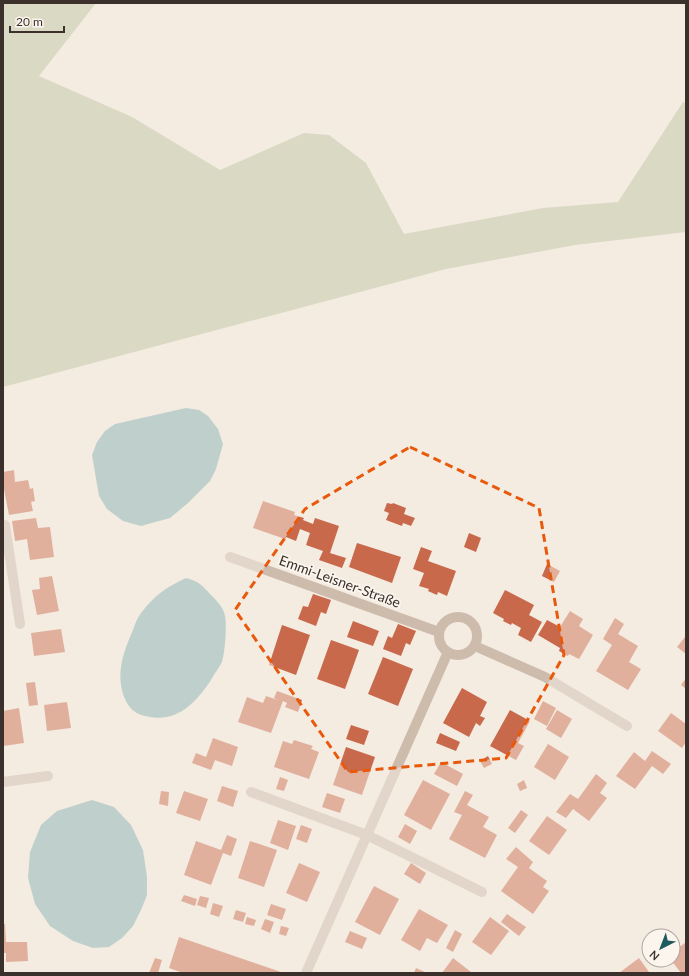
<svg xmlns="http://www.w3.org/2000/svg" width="689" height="976" font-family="Lato,sans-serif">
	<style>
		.green { fill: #b8c4a0 }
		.water { fill: #7fb0b2 }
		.building { fill: #c8694b }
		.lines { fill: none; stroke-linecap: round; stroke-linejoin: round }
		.minor { stroke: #cdbbac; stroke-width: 10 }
		.marked { fill: none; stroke: #e8590c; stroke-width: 3; stroke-dasharray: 8 5; stroke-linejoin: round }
		.labels { text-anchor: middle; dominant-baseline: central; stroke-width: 3.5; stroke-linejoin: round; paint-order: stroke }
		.street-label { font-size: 14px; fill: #3b302b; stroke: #fbf5ee }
	</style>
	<rect width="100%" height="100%" fill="#f4ebe1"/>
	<path class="green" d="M3 3H96L39 76 132 117 220 170 304 133 329 135 366 163 404 234 543 208 618 202 683 102 686 104V232L575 245 446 269 3 387Z"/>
	<g class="water">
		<path d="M186 408 199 410 208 416 218 429 223 444 216 469 210 481 188 503 170 518 141 526 123 521 107 509 99 496 92 455 97 442 105 431 115 424Z"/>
		<path d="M186 578C198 581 202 585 210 594 216 600 224 608 225 616 227 626 225 653 222 662 219 668 214 674 211 680 195 704 176 724 145 716 135 714 129 708 125 699 115 675 123 653 133 630 135 624 137 618 141 613 154 596 166 587 186 578Z"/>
		<path d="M92 800 114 807 131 825 143 850 147 877V895L141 910 133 926 122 938 109 947 93 948 73 941 50 926 35 904 28 878 30 852 41 825 57 811Z"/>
	</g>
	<g class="building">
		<path d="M14 470 15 482 28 480 30 489 33 488 35 501 31 502 33 511 9 515 3 484V472Z"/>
		<path d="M263 501 295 512 294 515 304 518 303 520 313 524 315 518 339 526 330 553 346 558 342 568 319 560 323 551 306 545 310 533 300 529 296 541 286 537 285 539 253 528Z"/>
		<path d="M387 503 392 504 393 503 406 508 404 514 415 518 411 526 403 523 402 526 386 520 389 513 384 511Z"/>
		<path d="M36 518 38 528 50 527 54 557 30 560 27 539 15 541 12 521Z"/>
		<path d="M469 533 481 538 476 552 464 547Z"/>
		<path d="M357 543 401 557 392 583 349 567Z"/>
		<path d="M421 547 432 551 428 561 456 571 447 596 438 592 437 595 428 591 429 589 419 586 424 573 413 569Z"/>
		<path d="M547 564 560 571 554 582 542 576Z"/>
		<path d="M52 576 59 611 37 615 32 590 40 589 39 578Z"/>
		<path d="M505 590 534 605 529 615 542 622 531 642 518 635 521 628 512 623 511 625 503 621 504 619 493 613Z"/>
		<path d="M313 594 331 600 326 614 321 612 316 626 298 619 303 606 308 607Z"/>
		<path d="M570 611 583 619 579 626 593 635 579 659 569 654 568 656 559 651 560 648 538 635 547 620 560 627Z"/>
		<path d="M615 618 624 624 618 634 638 646 629 662 641 669 628 690 596 671 612 645 603 639Z"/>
		<path d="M353 621 379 631 373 646 347 637Z"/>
		<path d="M398 624 416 631 410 645 406 643 401 656 383 649 388 636 392 638Z"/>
		<path d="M282 625 310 635 296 675 269 665Z"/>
		<path d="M61 629 65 652 34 656 31 633Z"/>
		<path d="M685 637H686V654L677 647Z"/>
		<path d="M331 640 359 650 345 689 317 679Z"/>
		<path d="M383 657 413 669 398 706 368 694Z"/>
		<path d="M686 678V689L681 685Z"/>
		<path d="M35 682 38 705 29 706 26 683Z"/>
		<path d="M462 688 487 702 480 716 485 718 480 726 476 723 469 737 443 723Z"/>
		<path d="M277 691 302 700 298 712 285 707 287 703 283 701 271 733 238 722 247 697 263 703 266 696 278 700 274 698Z"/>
		<path d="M543 701 556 708 547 726 534 719Z"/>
		<path d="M67 702 71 728 47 731 44 705Z"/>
		<path d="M19 708 24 743 3 746V711Z"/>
		<path d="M510 710 530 721 518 743 524 746 516 760 490 746Z"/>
		<path d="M557 710 572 719 561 738 546 729Z"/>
		<path d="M671 713 686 724V742L682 748 658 731Z"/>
		<path d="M351 725 369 731 364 745 346 739Z"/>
		<path d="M440 733 460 742 456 751 436 743Z"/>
		<path d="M213 738 238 747 232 766 209 758 215 760 211 770 192 763 196 753 206 757Z"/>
		<path d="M294 740 313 746 311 749 319 752 309 779 274 767 283 741 292 744Z"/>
		<path d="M548 744 569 757 555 780 534 767Z"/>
		<path d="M346 747 375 757 362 795 333 785Z"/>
		<path d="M652 751 671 764 663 774 652 766 635 789 616 776 634 752 645 761Z"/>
		<path d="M488 756 492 764 484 768 480 761Z"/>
		<path d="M441 762 463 774 457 786 434 774Z"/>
		<path d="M596 774 607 783 600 793 607 798 589 821 573 809 566 818 556 812 570 794 578 799Z"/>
		<path d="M280 777 288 780 284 791 276 789Z"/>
		<path d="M423 780 450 794 431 830 404 815Z"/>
		<path d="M524 780 527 788 520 791 517 784Z"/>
		<path d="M222 786 238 791 233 807 217 801Z"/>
		<path d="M161 791 169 792 168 806 159 804Z"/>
		<path d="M184 791 208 799 200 821 176 813Z"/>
		<path d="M465 791 473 795 467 805 489 817 483 827 497 835 485 858 449 839 462 815 454 812Z"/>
		<path d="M327 793 345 799 340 813 322 807Z"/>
		<path d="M521 810 528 815 515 833 508 828Z"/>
		<path d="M547 816 567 830 549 855 529 841Z"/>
		<path d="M278 820 296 826 288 850 270 843Z"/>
		<path d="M405 824 417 831 410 844 398 837Z"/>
		<path d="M301 825 312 829 307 843 296 839Z"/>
		<path d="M227 835 237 839 231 856 223 853 211 885 184 875 196 841 221 850Z"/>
		<path d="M250 841 277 850 264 887 238 878Z"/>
		<path d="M516 847 533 862 529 868 547 881 543 887 549 891 533 914 501 891 518 867 506 859Z"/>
		<path d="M299 863 320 872 307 902 286 893Z"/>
		<path d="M411 863 426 873 420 884 404 874Z"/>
		<path d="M374 886 399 899 380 935 355 922Z"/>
		<path d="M184 895 197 899 195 906 181 901Z"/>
		<path d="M200 896 209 898 206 908 197 905Z"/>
		<path d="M213 903 223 906 219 917 210 914Z"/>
		<path d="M271 904 286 909 282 920 267 915Z"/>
		<path d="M419 909 448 925 437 943 427 938 420 951 401 940Z"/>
		<path d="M236 910 246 913 243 922 233 919Z"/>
		<path d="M507 914 526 927 519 936 501 922Z"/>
		<path d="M247 917 256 920 254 926 245 924Z"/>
		<path d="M490 917 509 931 491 955 472 942Z"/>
		<path d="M265 919 274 922 270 933 261 929Z"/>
		<path d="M3 924H5L6 942H27L28 961 6 962V953H3Z"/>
		<path d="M281 926 289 928 286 936 279 934Z"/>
		<path d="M455 930 462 934 453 952 446 948Z"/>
		<path d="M350 931 367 938 362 949 345 942Z"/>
		<path d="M179 937 281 972V973H183L169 968Z"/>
		<path d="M686 942V973H681L671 960H673V952Z"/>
		<path d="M155 958 162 960 158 973H149Z"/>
		<path d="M453 958 471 972 470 973H442Z"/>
		<path d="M639 958 649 972 647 973H619Z"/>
		<path d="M416 968 427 973H414Z"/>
	</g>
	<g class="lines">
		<g class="minor">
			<path d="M5 525 20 624"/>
			<path d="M230 557 439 632"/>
			<circle cx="458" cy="636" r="19"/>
			<path d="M475 646 545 677 627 726"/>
			<path d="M3 782 48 776"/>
			<path d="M251 792 367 835 482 892"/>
			<path d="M306 973 448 652"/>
		</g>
	</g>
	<path d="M0 0H689V976H0ZM410 447 539 508 564 655 506 758 348 772 235 610 305 509Z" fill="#f4ebe1" fill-opacity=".55" fill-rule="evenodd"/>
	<path class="marked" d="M410 447 539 508 564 655 506 758 348 772 235 610 305 509Z"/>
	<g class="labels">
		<g class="street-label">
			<text transform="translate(340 581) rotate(20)">Emmi-Leisner-Straße</text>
		</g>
	</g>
	<rect width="689" height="976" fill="none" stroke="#3b302b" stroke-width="8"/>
	<g transform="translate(661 948) rotate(222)"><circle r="19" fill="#fbf5ee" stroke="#aea6a0"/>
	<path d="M0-3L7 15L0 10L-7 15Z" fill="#1f5a5e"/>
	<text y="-6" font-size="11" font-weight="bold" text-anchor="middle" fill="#3b302b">N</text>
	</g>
	<path d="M10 26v6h54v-6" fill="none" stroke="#3b302b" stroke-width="2"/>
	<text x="16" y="26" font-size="12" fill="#3b302b" stroke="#fbf5ee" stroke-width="3" paint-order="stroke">20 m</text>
</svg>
